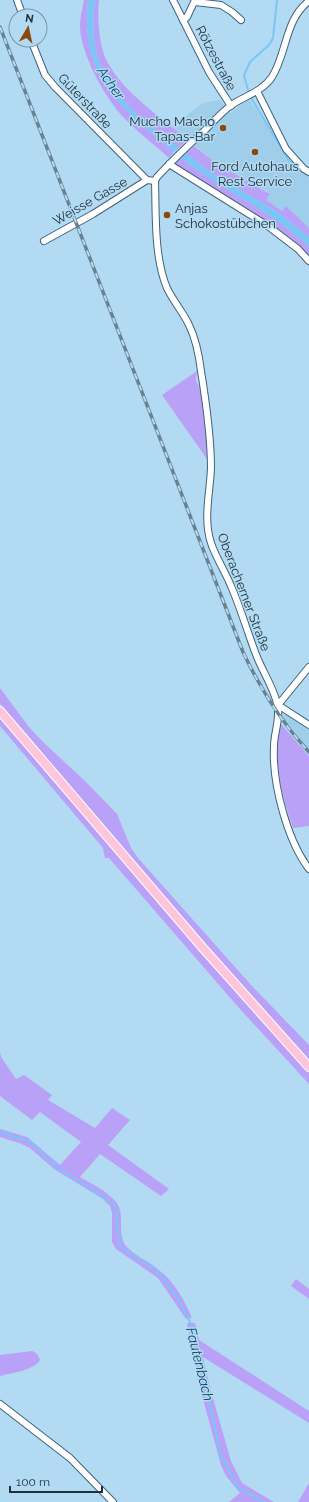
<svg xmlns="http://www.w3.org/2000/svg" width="309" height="1502" font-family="Raleway,sans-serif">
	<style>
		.built { fill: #9fceeb }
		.green { fill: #b9a1f7 }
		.water { fill: #7ac6f5 }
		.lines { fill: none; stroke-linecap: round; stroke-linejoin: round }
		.stream { stroke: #7ac6f5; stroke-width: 2 }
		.minor-casing { stroke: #40647a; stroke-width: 8 }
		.major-casing { stroke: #fff; stroke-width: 10 }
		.minor { stroke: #fff; stroke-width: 6 }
		.major { stroke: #fec6db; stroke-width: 8 }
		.rail-casing { stroke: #678293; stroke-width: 3.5 }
		.rail { stroke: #b3daf3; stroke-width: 2; stroke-dasharray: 6; stroke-linecap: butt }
		.poi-dot { fill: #88490f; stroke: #b3daf3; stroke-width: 1.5 }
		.labels { text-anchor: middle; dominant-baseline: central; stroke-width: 3; stroke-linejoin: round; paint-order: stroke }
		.street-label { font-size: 13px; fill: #21313b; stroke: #b3daf3 }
		.poi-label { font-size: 13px; fill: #21313b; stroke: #b3daf3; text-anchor: end }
		.water-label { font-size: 14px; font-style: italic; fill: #0a4a69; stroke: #b3daf3 }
	</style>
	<rect width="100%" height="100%" fill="#b3daf3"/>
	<g class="built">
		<path d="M220 100 231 113 243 103 250 100 265 123 286 160 297 171 300 168 309 174V228L286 206 282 211 266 200 270 193 216 163 172 126 203 103Z"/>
		<path d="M289 708 309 721V750L283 717Z"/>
	</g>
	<g class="green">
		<path d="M84 0H88C79 75 122 109 174 152L169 158C155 145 139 133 125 119 106 100 79 52 80 24 80 16 83 8 84 0Z"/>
		<path d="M95 0H99C97 17 99 48 108 63 124 93 161 117 187 139L179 148C167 139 154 130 143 120 126 105 103 77 97 55 92 37 93 18 95 0Z"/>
		<path d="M194 146 216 163 270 194 266 200 282 211 286 206 309 228V237L280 214 207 170 186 153Z"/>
		<path d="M181 158C222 190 272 210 309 247V258L289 237 175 163Z"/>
		<path d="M197 371 196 380 201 391 206 432 207 459 162 395Z"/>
		<path d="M0 688 29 727 42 741 86 782 117 814 131 848 138 858 251 985 309 1045V1060L199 937 0 704Z"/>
		<path d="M0 716 244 1000 309 1072V1084L239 1008 109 858H105L103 848 0 726Z"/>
		<path d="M281 724 309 756V826L293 828C281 794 273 760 281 724Z"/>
		<path d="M0 1052 1 1057 16 1079 24 1075 52 1095 48 1100 95 1128 112 1108 130 1120 108 1145 169 1189 161 1196 100 1154 80 1177C90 1183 107 1191 115 1201 127 1213 115 1235 127 1247 134 1255 146 1260 155 1267 174 1281 183 1297 192 1318L186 1319 158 1278 116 1249 112 1242V1213L110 1206 103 1199 54 1169 30 1148 19 1143 0 1137V1129L27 1137 60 1165 81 1142 40 1112 32 1120 0 1096Z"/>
		<path d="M296 1279 309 1289V1299L291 1286Z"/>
		<path d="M187 1323H195L199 1340 309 1411V1423L203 1357 210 1388 231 1461 242 1483 274 1502H229L240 1493 226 1476 221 1465 201 1392Z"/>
		<path d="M32 1351C37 1353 38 1355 40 1360 35 1370 11 1373 0 1376V1355Z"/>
		<path d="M309 1483V1502H298Z"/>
	</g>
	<g class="water">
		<path d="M88 0H95C93 18 92 37 97 55 103 77 126 105 143 120 154 130 167 139 179 148L174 152C122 109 79 75 88 0Z"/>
		<path d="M186 153 207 170 280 214 309 237V247C272 210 221 190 181 158Z"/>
	</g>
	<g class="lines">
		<g class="stream">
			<path d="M277 0 273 38 269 45 250 62 244 75 249 94 288 160 298 170"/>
			<path d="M0 1132 31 1142 53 1164 115 1205 120 1246 158 1272 178 1298 193 1328 221 1455 238 1488 264 1502"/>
		</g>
		<g class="minor-casing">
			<g id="minor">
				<path d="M17 0 23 16"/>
				<path d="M173 0 209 72 231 106"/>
				<path d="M309 1C285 19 287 53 272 77 262 92 244 96 230 106 220 114 212 123 203 132 187 146 172 161 157 177L155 181C156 213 154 258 167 288 173 301 183 312 189 325 196 339 199 355 201 371 206 402 211 436 211 468 210 493 203 519 211 543 216 558 225 571 231 586 241 609 248 634 257 657 263 672 273 687 277 703 281 717 274 733 274 746 272 783 287 840 309 869"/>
				<path d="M195 2 221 5 232 12 241 20"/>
				<path d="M183 20 187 17 195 0"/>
				<path d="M31 40 45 75 55 87 147 180 155 181"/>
				<path d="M257 91 286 149 304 169 309 172"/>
				<path d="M169 164 268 226 298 249 309 261"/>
				<path d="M44 241 93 214 147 180"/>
				<path d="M278 705 309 667"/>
				<path d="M278 705 309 725"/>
				<path d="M0 1404 70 1458 113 1502"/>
			</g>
		</g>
		<g class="major-casing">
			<path id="major" d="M0 711 202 947 309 1067"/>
		</g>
		<use href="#minor" class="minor"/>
		<use href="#major" class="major"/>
		<g class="rail-casing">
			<path id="rail" d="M0 27 243 652C260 688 281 722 309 752"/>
		</g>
		<use href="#rail" class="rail"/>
	</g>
	<g class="poi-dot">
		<circle cx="223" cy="128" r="4"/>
		<circle cx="255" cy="152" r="4"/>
		<circle cx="167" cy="215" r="4"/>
	</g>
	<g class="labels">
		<g class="street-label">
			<text transform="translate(216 58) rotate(62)">Rötzestraße</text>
			<text transform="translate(85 101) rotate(46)">Güterstraße</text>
			<text transform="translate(90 201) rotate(-30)">Weisse Gasse</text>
			<text transform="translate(244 592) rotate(69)">Oberacherner Straße</text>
		</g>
		<g class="poi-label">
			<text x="215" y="121">Mucho Macho<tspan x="215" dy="15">Tapas-Bar</tspan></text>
			<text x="255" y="166" text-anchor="middle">Ford Autohaus<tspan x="255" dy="15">Rest Service</tspan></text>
			<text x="175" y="208" text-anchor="start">Anjas<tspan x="175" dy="15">Schokostübchen</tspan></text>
		</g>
		<g class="water-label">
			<text transform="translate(111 83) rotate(55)">Acher</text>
			<text transform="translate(200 1364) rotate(76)">Fautenbach</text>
		</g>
	</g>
	<g transform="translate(28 28) rotate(9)"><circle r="19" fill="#b3daf3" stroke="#7996a9"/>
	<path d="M0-3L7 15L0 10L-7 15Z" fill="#88490f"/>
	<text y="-6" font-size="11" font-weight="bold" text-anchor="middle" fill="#21313b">N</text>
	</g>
	<path d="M10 1486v6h92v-6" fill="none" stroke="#21313b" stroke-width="2"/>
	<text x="16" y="1486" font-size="12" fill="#21313b" stroke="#b3daf3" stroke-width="3" paint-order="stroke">100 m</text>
</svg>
